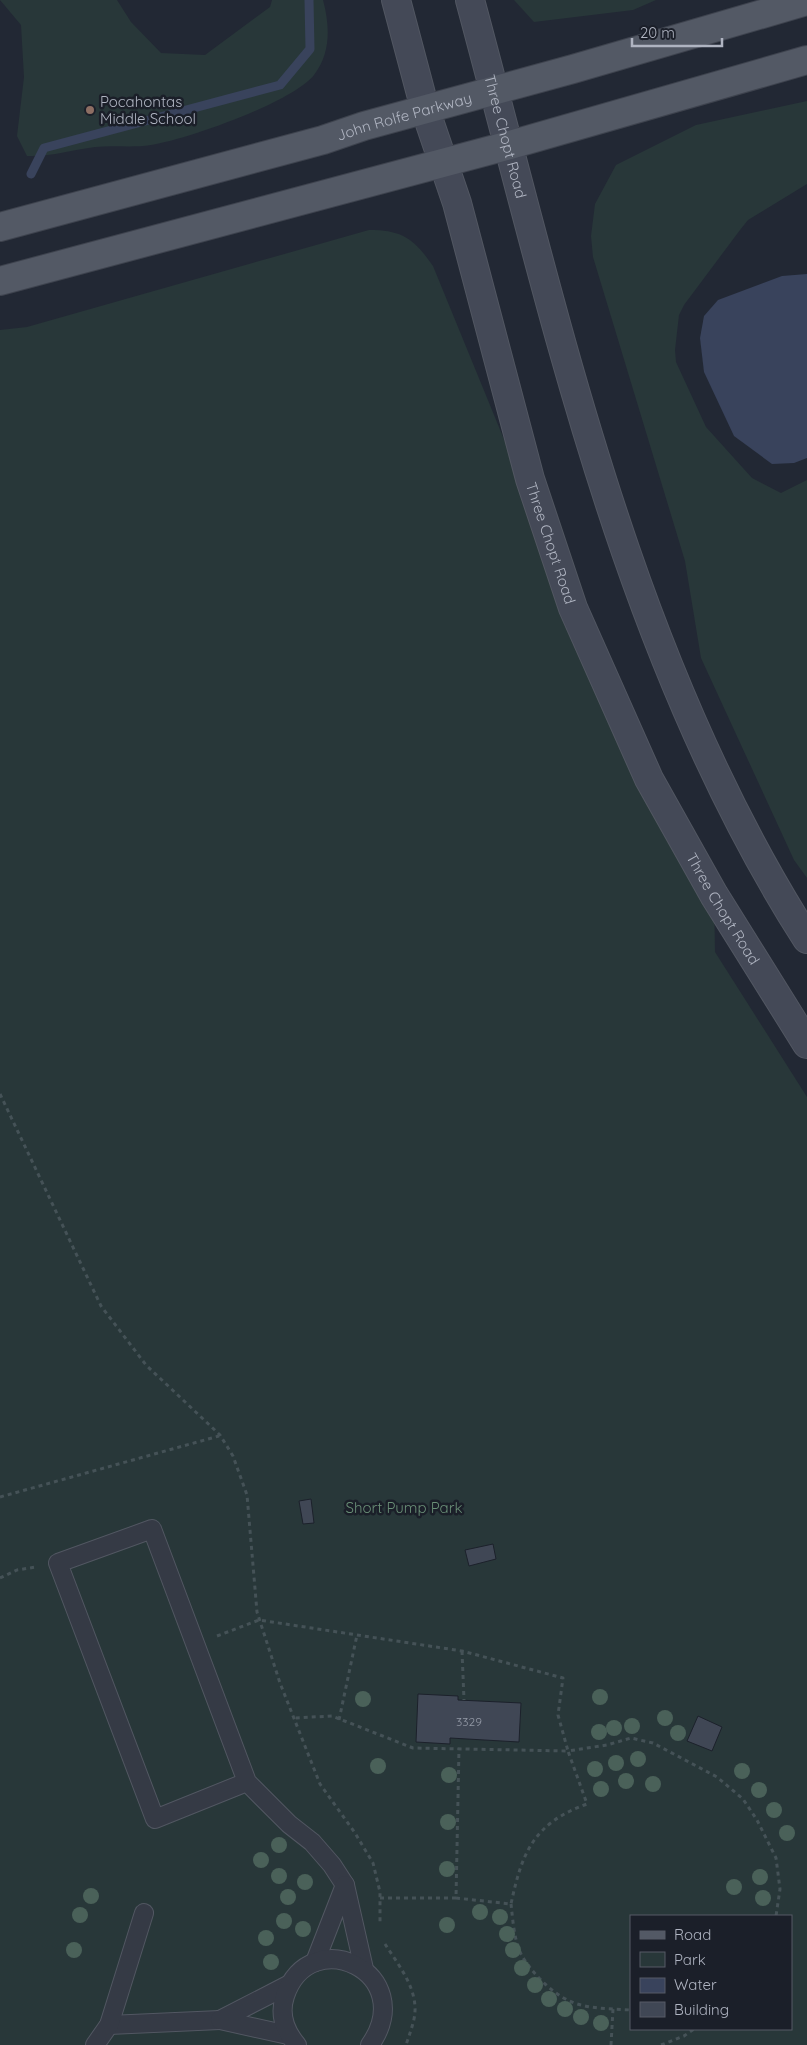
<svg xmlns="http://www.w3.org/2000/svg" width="807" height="2045" font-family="Quicksand,sans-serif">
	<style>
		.green { fill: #283739; fill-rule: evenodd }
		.water { fill: #39435c }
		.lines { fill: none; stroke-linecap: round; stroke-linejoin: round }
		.stream { stroke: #39435c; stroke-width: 9 }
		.building { fill: #404755; stroke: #1c212b }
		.service-casing { stroke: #525762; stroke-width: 20 }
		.secondary-casing { stroke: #525762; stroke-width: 30 }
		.primary-casing { stroke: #3e434e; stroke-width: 30 }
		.path { stroke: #455257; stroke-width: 3; stroke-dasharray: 4 4; stroke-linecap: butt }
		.service { stroke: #353a45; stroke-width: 18 }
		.secondary { stroke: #444957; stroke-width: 28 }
		.primary { stroke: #535965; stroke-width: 28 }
		.tree { fill: #4a6159 }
		.education-dot { fill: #8d6e63; stroke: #1b1f29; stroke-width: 2 }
		.labels { text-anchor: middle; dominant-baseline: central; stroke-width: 5; stroke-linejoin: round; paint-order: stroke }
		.number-label { font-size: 12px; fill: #9399a6 }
		.poi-label { font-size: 15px; fill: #afb4c1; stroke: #1b1f29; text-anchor: start }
		.street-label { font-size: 15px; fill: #afb4c1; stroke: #1b1f29 }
		.park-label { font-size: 15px; fill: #6a8f77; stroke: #1b1f29 }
	</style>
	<rect width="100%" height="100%" fill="#222834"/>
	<g class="green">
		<path d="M0 0H117L131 22 161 53 205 55 270 7 272 0H323C330 26 331 53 314 75 293 102 186 140 151 145 133 148 113 145 95 147 72 150 50 157 27 156L17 136 24 77 21 25Z"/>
		<path d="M514 0H656L633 10 534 22Z"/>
		<path d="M807 101V184L748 220 740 230 684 305 679 315 675 350 676 362 706 427 752 478 781 493 807 480V878L794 860 701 658 685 561 593 257 591 236 595 204 616 165 696 125Z"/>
		<path d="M369 230C403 230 414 239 433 266L573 608 714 895 715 952 807 1097V2045H0V330L27 327ZM631 1916H791V2029H631Z"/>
	</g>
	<path class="water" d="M807 274V458L794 463 772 464 734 436 704 372 700 338 704 316 718 300 782 276Z"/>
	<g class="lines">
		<path class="stream" d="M31 174 44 148 280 85 310 49 309 0"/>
	</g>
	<g class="building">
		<path d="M311 1499 314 1523 303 1524 299 1501Z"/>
		<path d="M493 1544 496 1559 469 1566 465 1550Z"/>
		<path d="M418 1694 458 1696V1700L521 1703 519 1742 450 1738V1744L416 1742Z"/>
		<path d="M698 1716 722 1727 712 1751 687 1741Z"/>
	</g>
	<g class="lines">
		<g class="service-casing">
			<g id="service">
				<path d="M247 1782 155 1819 58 1563 152 1529 247 1782 289 1824 312 1842 332 1865 345 1885"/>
				<path d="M315 1962 345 1885 364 1969"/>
				<path d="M109 2025 220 2020"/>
				<path d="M288 2035 220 2020 288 1985"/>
				<path d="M95 2045 109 2025 144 1913"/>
				<path d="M297 2045C285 2031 279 2014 285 1996 310 1921 420 1973 370 2045"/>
			</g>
		</g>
		<g class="secondary-casing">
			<g id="secondary">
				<path id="s1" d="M396 0 425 109 457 203 530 479 573 608 649 779 714 895 807 1044"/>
				<path id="s2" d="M470 0C556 318 627 658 807 939"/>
			</g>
		</g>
		<g class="primary-casing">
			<g id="primary">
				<path id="s3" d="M0 227 323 140 364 126 573 69 807 1"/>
				<path d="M0 281 510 145 807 60"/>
			</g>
		</g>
		<g class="path">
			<path d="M0 1094 101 1306 146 1365 220 1435 233 1456 247 1495 257 1612 280 1683 320 1784 355 1833 373 1863 380 1892V1922"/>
			<path d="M0 1497 219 1436"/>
			<path d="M0 1578 17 1570 36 1567"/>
			<path d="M217 1636 259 1620 462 1651 563 1678 558 1715 568 1751 413 1748 332 1716 294 1718"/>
			<path d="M462 1651 464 1700"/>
			<path d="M339 1720 357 1635"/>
			<path d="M380 1898H456L459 1748"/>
			<path d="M456 1898 511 1904C522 1852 534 1823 587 1804L568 1751 607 1745 631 1738 653 1743 717 1777 743 1799 757 1820 776 1858 780 1889 776 1916"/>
			<path d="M511 1904C513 1921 514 1941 522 1956 534 1976 558 2000 581 2005 597 2009 614 2009 631 2010"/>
			<path d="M385 1944C399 1966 420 1991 414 2019 412 2028 409 2036 406 2045"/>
			<path d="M611 2045 613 2009"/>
			<path d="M661 2045 684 2036 694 2029"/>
		</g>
		<use href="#service" class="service"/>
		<use href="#secondary" class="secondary"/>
		<use href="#primary" class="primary"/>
	</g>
	<g class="tree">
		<circle cx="600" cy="1697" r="8"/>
		<circle cx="363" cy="1699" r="8"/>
		<circle cx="665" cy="1718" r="8"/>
		<circle cx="632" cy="1726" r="8"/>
		<circle cx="614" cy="1728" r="8"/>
		<circle cx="599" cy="1732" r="8"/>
		<circle cx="678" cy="1733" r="8"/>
		<circle cx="638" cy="1759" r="8"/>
		<circle cx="616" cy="1763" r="8"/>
		<circle cx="378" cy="1766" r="8"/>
		<circle cx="595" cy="1769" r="8"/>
		<circle cx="742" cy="1771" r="8"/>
		<circle cx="449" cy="1775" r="8"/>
		<circle cx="626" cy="1781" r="8"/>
		<circle cx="653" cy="1784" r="8"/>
		<circle cx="601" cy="1789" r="8"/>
		<circle cx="759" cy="1790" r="8"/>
		<circle cx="774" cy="1810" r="8"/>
		<circle cx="448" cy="1822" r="8"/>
		<circle cx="787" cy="1833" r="8"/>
		<circle cx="279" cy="1845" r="8"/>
		<circle cx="261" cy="1860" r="8"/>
		<circle cx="447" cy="1869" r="8"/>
		<circle cx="279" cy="1876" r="8"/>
		<circle cx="760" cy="1877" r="8"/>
		<circle cx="305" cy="1882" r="8"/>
		<circle cx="734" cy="1887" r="8"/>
		<circle cx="91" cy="1896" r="8"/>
		<circle cx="288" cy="1897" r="8"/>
		<circle cx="763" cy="1898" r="8"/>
		<circle cx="480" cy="1912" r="8"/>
		<circle cx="80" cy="1915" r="8"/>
		<circle cx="500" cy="1917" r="8"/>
		<circle cx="284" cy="1921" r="8"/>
		<circle cx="447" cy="1925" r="8"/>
		<circle cx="303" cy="1929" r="8"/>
		<circle cx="507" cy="1934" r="8"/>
		<circle cx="266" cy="1938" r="8"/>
		<circle cx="74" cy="1950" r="8"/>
		<circle cx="513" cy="1950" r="8"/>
		<circle cx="271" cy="1962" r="8"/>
		<circle cx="522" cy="1968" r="8"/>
		<circle cx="535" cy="1985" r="8"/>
		<circle cx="549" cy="1999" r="8"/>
		<circle cx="565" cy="2009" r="8"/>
		<circle cx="581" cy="2017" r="8"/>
		<circle cx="601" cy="2023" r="8"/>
	</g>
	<circle class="education-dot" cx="90" cy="110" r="5"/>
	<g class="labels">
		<g class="number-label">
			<text x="469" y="1721">3329</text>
		</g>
		<g class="poi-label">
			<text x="100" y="101">Pocahontas<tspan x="100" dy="17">Middle School</tspan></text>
		</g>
		<g class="street-label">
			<text stroke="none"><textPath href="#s3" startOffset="419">John Rolfe Parkway</textPath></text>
			<text stroke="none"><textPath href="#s2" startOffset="141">Three Chopt Road</textPath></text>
			<text stroke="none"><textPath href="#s1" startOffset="565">Three Chopt Road</textPath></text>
			<text stroke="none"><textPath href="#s1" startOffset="970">Three Chopt Road</textPath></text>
		</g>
		<g class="park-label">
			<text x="404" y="1507">Short Pump Park</text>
		</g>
	</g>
	<rect x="630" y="1915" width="162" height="115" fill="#1b1f29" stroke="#565b66"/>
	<rect x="640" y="1931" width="25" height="8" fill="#535965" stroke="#565b66"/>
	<text x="674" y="1940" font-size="15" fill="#afb4c1">Road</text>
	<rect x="640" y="1952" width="25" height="15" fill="#283739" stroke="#565b66"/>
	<text x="674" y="1965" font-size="15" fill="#afb4c1">Park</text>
	<rect x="640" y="1978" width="25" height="15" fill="#39435c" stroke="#565b66"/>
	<text x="674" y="1990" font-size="15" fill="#afb4c1">Water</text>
	<rect x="640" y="2002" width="25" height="15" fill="#404755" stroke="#565b66"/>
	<text x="674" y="2015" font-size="15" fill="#afb4c1">Building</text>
	<path d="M632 38v8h90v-8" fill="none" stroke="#afb4c1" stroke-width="2.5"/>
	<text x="640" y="38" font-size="15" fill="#afb4c1" stroke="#1b1f29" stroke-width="4" paint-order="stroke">20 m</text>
</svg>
